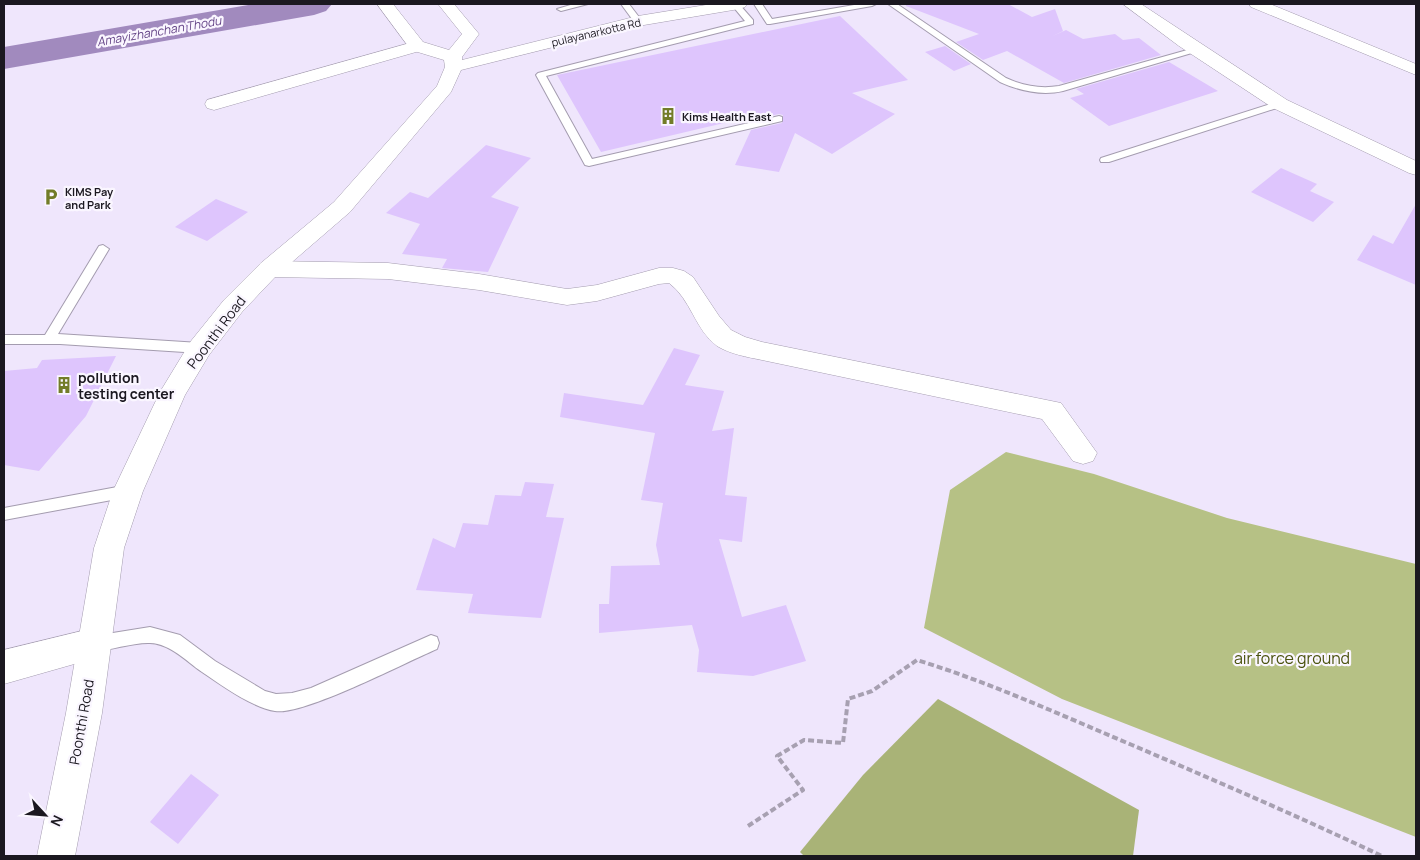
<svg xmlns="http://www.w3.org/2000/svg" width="1420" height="860" font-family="Manrope,sans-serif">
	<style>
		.green { fill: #b6c185 }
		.forest { fill: #a9b377 }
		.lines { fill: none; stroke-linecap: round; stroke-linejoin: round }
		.river { fill: #a18abe; fill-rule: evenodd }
		.building { fill: #dec5fd }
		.lane-casing { stroke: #a49caf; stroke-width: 2 }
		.street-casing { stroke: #a49caf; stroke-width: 1 }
		.secondary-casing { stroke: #a49caf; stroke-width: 1 }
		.path { stroke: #a7a0b1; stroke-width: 4; stroke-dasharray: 6 3; stroke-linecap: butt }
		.lane { fill: #fff; fill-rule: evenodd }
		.street { fill: #fff; fill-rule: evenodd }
		.secondary { fill: #fff; fill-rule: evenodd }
		.labels { text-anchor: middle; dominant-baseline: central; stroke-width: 4.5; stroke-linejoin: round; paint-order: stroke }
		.far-street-label { font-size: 11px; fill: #1b1820; stroke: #faf6ff }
		.far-poi-label { font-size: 11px; font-weight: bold; fill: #1b1820; stroke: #faf6ff; text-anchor: start }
		.far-water-label { font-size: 12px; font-style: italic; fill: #634386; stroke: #faf6ff }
		.street-label { font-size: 14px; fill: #1b1820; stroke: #faf6ff }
		.poi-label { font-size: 14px; font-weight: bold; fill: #1b1820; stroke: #faf6ff; text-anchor: start }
		.near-park-label { font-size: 16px; fill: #4b530f; stroke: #faf6ff }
	</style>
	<rect width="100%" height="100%" fill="#efe6fc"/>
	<path class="green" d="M1006 452 1094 474 1227 518 1416 564V837L1062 699 924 628 950 490Z"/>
	<path class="forest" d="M938 699 1139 810 1133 856H804L800 852 863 775Z"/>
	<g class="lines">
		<path class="river" d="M254 4H332L326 11 314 15 4 69V47Z"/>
	</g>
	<g class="building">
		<path d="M906 4H1008L1032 17 1055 9 1063 31 1053 36 1066 30 1083 39 1115 34 1123 40 1139 38 1161 55 1064 83 1007 51 983 60 956 42 979 34 906 6Z"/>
		<path d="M840 16 908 80 852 93 895 114 832 154 795 133 779 172 735 165 751 130 782 123 783 115 779 114 756 119 758 115 601 152 557 75Z"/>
		<path d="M945 46 971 64 954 71 925 52Z"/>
		<path d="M1169 62 1218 91 1109 126 1070 98 1084 94 1076 89Z"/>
		<path d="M486 145 531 158 491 197 519 207 488 272 442 268 447 259 402 254 420 224 386 213 410 192 428 198Z"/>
		<path d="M1281 168 1317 184 1310 191 1334 202 1313 222 1251 192Z"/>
		<path d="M216 199 248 212 207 241 175 227Z"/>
		<path d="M1416 204V285L1357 260 1373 235 1393 244Z"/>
		<path d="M674 348 700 355 685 385 724 391 712 431 734 428 725 495 747 497 742 542 719 539 742 617 786 605 806 661 753 676 697 672 699 650 692 625 599 633V604H609L611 566 660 565 656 545 663 503 641 500 655 433 560 417 564 393 643 405Z"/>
		<path d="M116 356 86 416 39 471 4 465V371L37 368 42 360Z"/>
		<path d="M525 482 554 484 546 517 564 518 541 618 468 613 473 594 416 590 433 538 455 548 463 523 488 525 495 495 521 496Z"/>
		<path d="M191 774 219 795 178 844 150 822Z"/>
	</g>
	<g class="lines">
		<g class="lane-casing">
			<g id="lane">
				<path d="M574 4H588L561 11 557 9Z"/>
				<path d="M621 4H629L642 21 641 23H635Z"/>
				<path d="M731 4H739L753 20V24L546 76 592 159 779 116 782 117V121L589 166 585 165 536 75 538 73 745 21Z"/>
				<path d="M754 4H762L772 19 860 4H876L872 6 770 24H767Z"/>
				<path d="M888 4H897L1006 78C1023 86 1041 89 1059 86L1198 47 1202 50 1063 91C1042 96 1020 91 1000 82Z"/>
				<path d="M1280 101 1285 104 1283 106 1109 162H1101L1100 160 1101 158Z"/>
				<path d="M103 245 109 249 58 334 200 343 204 345 206 348 204 351 200 353 60 344H4V335H45L99 246Z"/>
				<path d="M128 485 133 487 135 491 133 495 128 497 4 520V508Z"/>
				<path d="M150 627 180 635 215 661 265 691 276 694 292 693 311 688 431 635 437 637 439 643 437 649C406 662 303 716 275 711 253 708 221 685 202 672 186 661 171 644 150 643 136 642 109 650 94 652L88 650 86 644 88 638 94 636Z"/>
			</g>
		</g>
		<g class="street-casing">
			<g id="street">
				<path d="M1123 4H1141L1287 100 1416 161V175L1409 173 1273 108 1179 46Z"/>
				<path d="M1249 4H1270L1416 64V75L1251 7Z"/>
				<path d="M417 41 423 42 426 46 423 50 221 108 214 110 207 108 205 104 207 100Z"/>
				<path d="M269 261 388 263 479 274 567 289 597 285 659 268H673L684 271 693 277 719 316 731 330 745 337 762 342 1061 403 1097 453 1093 461 1083 464 1073 461 1042 419 762 360C747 357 730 354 717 346 695 330 691 299 669 283L659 284 597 301 567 305 479 290 388 279 269 277 261 275 257 269 261 263Z"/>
				<path d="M94 628 106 633 111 644 106 655 4 684V650Z"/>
			</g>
		</g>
		<g class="secondary-casing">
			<path id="secondary" d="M377 4H393L423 42 449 50 462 34 438 4H454L479 34 462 57V60L638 16 712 4H747L745 7 739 9 638 26 461 70 451 92 350 212 277 275 242 312 209 355 185 395 143 491 124 548 102 713 75 856H37L66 713 94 548 113 491 160 392 191 341 224 300 261 263 334 202 437 86 445 67 444 60 411 50Z"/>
		</g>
		<path class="path" d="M748 826 803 790 777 756 804 740 843 743 848 699 872 691 917 660C991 683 1061 715 1132 745 1216 781 1300 817 1382 856"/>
		<use href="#lane" class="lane"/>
		<use href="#street" class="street"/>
		<use href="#secondary" class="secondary"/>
	</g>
	<defs>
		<g id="building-bare" transform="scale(1.35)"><path d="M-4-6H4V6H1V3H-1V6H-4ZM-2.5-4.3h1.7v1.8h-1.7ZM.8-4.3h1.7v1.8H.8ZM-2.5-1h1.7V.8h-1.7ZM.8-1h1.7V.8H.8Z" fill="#727c28" stroke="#faf6ff" stroke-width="2.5" paint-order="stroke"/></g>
		<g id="parking-bare" transform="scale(1.35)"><path d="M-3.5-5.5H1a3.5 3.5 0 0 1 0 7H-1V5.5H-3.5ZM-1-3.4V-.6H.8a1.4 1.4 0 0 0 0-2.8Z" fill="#727c28" stroke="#faf6ff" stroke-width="2.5" paint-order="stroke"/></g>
	</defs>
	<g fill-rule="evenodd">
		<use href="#building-bare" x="668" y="116"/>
		<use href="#parking-bare" x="51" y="197"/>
		<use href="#building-bare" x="64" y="385"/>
	</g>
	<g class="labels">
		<g class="far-street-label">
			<text transform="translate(596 32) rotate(-13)">pulayanarkotta Rd</text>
		</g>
		<g class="far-poi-label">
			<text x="682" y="116">Kims Health East</text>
			<text x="65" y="191">KIMS Pay<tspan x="65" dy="13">and Park</tspan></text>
		</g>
		<g class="far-water-label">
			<text transform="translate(159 31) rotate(-10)">Amayizhanchan Thodu</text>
		</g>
		<g class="street-label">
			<text transform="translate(216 332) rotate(-53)">Poonthi Road</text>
			<text transform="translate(81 722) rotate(-80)">Poonthi Road</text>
		</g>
		<g class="poi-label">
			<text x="78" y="377">pollution<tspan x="78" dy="16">testing center</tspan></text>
		</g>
		<g class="near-park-label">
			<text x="1292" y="658">air force ground</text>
		</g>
	</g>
	<rect width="1420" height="860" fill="none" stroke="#1b1820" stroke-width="10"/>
	<g transform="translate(45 815) rotate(116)" stroke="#faf6ff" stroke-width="4" paint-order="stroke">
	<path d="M0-4L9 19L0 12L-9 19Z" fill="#1b1820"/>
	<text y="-8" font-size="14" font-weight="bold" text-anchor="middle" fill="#1b1820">N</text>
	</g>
</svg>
